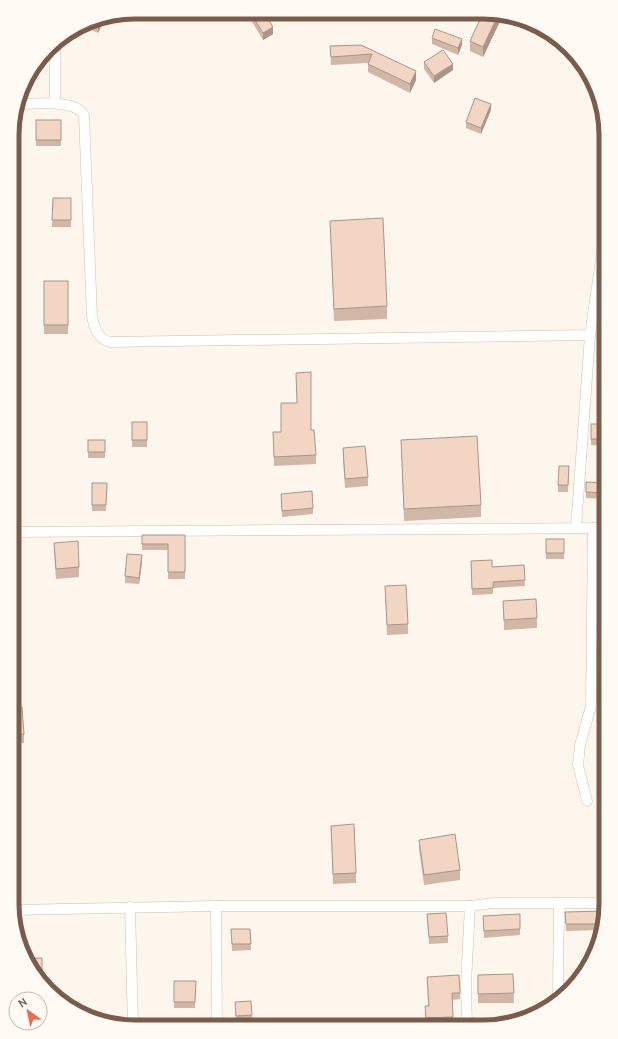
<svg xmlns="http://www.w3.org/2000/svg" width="618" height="1039" font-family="Cabin,sans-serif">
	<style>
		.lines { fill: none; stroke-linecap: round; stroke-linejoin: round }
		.minor-casing { stroke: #d1beb0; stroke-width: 11 }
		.minor { stroke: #fff; stroke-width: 10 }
		.wall { fill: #d1b7a8 }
		.shaded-wall { fill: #aa9588 }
		.building { fill: #f3d5c3; stroke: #aa9588 }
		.rim { fill: none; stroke: #7a5c4d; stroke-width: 5 }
	</style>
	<rect width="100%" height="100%" fill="#fdf6ec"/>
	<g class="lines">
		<g class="minor-casing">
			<g id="minor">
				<path d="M55 103V42"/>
				<path d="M18 104C35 104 74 99 84 115L92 317C95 329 97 338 110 342L590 335"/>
				<path d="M576 528 590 335 606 225"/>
				<path d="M12 532 606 528"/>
				<path d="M587 801 578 765 580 745 591 706 593 528"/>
				<path d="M216 906 217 1026"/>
				<path d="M130 907 133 1026"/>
				<path d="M13 910 216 906H470L493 903H606"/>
				<path d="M558 996 559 903"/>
				<path d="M467 1027 466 983 470 906"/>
			</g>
		</g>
		<use href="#minor" class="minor"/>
	</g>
	<g class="wall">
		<path d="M246 12H264L273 34 263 40Z"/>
		<path d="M499 13 503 15 483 57 470 51V41Z"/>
		<path d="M105 18 98 33 85 27V23L88 21Z"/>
		<path d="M432 38 462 45 458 55 432 44Z"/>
		<path d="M361 45 416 80 410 93 368 72V63L331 65 330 46Z"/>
		<path d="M424 62 453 70 434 83 424 69Z"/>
		<path d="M491 110 481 134 466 128V122Z"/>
		<rect x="36" y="120" width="25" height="26"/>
		<path d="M53 198H71V227H52Z"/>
		<path d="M330 221 387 306V319L334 321Z"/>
		<rect x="44" y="281" width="24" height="53"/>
		<rect x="604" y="373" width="2" height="18"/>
		<path d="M297 403 311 430 316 455V464L274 466 273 432H281Z"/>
		<rect x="132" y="422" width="15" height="25"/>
		<path d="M591 424H606V446L591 445Z"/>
		<rect x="88" y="440" width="17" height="18"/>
		<path d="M401 440 481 505V517L404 521Z"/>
		<path d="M343 448 368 477V486L345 488 343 457Z"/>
		<path d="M569 473 568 492H558V485Z"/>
		<path d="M92 483H107L106 511H92Z"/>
		<path d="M606 483V499L586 498V492Z"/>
		<path d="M281 494 313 508V514L282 517Z"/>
		<path d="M142 535H185V579H168V550H142Z"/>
		<rect x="600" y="536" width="6" height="17"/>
		<rect x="546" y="539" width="18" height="20"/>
		<path d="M54 543 79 567V577L56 579 54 552Z"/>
		<path d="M471 561 492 567 524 565 525 586 493 588V594L472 595Z"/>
		<path d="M142 562 139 584 125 583V576Z"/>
		<path d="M385 586 408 624V634L387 635Z"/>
		<path d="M503 601 537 618V628L504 630Z"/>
		<path d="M12 708 24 734V743L12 744Z"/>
		<path d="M606 721V747H600V740Z"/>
		<rect x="602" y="767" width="4" height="27"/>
		<path d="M331 826 356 873V883L333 884Z"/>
		<path d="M419 840 460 870V880L424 885 419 849Z"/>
		<path d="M565 912H606L602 930 566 931Z"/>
		<path d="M427 914 448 936V943L429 944Z"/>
		<path d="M520 914V935L484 938 483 916Z"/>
		<path d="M231 929H250L251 950 232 951Z"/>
		<path d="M513 974 514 1003H478V975Z"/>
		<path d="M427 977 460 993V999L452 1000 453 1023 426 1025 425 1006H428Z"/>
		<path d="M174 981H196L195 1008H174Z"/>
		<path d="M235 1002 252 1015V1022L236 1023Z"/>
	</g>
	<g class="shaded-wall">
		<path d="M499 13 503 15 483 57V47Z"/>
		<path d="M105 18 98 33V27L102 19Z"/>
		<path d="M273 27V34L263 40V33Z"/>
		<path d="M462 39V45L458 55V48Z"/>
		<path d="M453 64V70L434 83V76Z"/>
		<path d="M416 71V80L410 93V84Z"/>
		<path d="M491 104V110L481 134V128Z"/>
		<path d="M142 555V562L139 584V578Z"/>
	</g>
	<g class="building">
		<path d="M250 12H264L273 27 263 33Z"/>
		<path d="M483 13H499L483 47 470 41Z"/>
		<path d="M102 19 98 27 88 22V21Z"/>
		<path d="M435 29 462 39 458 48 432 38Z"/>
		<path d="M361 45 416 71 410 84 368 64 372 54 331 57 330 46Z"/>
		<path d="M443 50 453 64 434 76 424 62Z"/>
		<path d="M475 98 491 104 481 128 466 122Z"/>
		<rect x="36" y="120" width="25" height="20"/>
		<path d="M53 198H71V220H52Z"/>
		<path d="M383 218 387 306 334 309 330 221Z"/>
		<rect x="44" y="281" width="24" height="44"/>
		<path d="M311 372V430H314L316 455 274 457 273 432H281V403H297L296 373Z"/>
		<rect x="604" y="373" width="2" height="12"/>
		<rect x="132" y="422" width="15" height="18"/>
		<rect x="591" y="424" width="15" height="15"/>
		<path d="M477 436 481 505 404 509 401 440Z"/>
		<rect x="88" y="440" width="17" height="12"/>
		<path d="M365 446 368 477 345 479 343 448Z"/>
		<path d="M559 466H569L568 485H558Z"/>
		<path d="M586 482 606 483V493L586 492Z"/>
		<path d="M92 483H107L106 505H92Z"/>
		<path d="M312 491 313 508 282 511 281 494Z"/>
		<path d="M142 535H185V572H168V544H142Z"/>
		<rect x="600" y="536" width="6" height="10"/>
		<rect x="546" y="539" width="18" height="14"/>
		<path d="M78 541 79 567 56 569 54 543Z"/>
		<path d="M127 554 142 555 139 578 125 576Z"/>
		<path d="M492 560V567L524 565 525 580 493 582V588L472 589 471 561Z"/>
		<path d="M406 585 408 624 387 625 385 586Z"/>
		<path d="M536 599 537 618 504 620 503 601Z"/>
		<path d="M22 707 24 734H12V708Z"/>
		<path d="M601 720 606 721V741L600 740Z"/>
		<rect x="602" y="767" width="4" height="17"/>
		<path d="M354 824 356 873 333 874 331 826Z"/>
		<path d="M455 834 460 870 424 875 419 840Z"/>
		<path d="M606 911 603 924H566L565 912Z"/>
		<path d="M446 913 448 936 429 937 427 914Z"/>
		<path d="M520 914V929L484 931 483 916Z"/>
		<path d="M231 929H250L251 944H232Z"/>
		<path d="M27 958H42V978Z"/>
		<path d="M513 974 514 993 478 994V975Z"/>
		<path d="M459 975 460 993H452L453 1017 426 1018 425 1006H429L427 977Z"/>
		<path d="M174 981H196L195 1002H174Z"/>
		<path d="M251 1001 252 1015 236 1016 235 1002Z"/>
		<path d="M525 1016V1019L483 1027H479V1020H514V1017Z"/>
	</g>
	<path d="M0 0H618V1039H0ZM135 19H483A116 116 0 0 1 599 135V904A116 116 0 0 1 483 1020H135A116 116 0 0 1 19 904V135A116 116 0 0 1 135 19Z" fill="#fffaf3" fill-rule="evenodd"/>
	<path class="rim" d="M135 19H483A116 116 0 0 1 599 135V904A116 116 0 0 1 483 1020H135A116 116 0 0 1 19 904V135A116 116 0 0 1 135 19Z"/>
	<g transform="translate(28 1011) rotate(327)"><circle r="19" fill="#fffaf3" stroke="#cabbb1"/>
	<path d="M0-3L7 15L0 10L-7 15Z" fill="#e76f51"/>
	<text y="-6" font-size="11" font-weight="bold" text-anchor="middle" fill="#7a5c4d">N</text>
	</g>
</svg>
